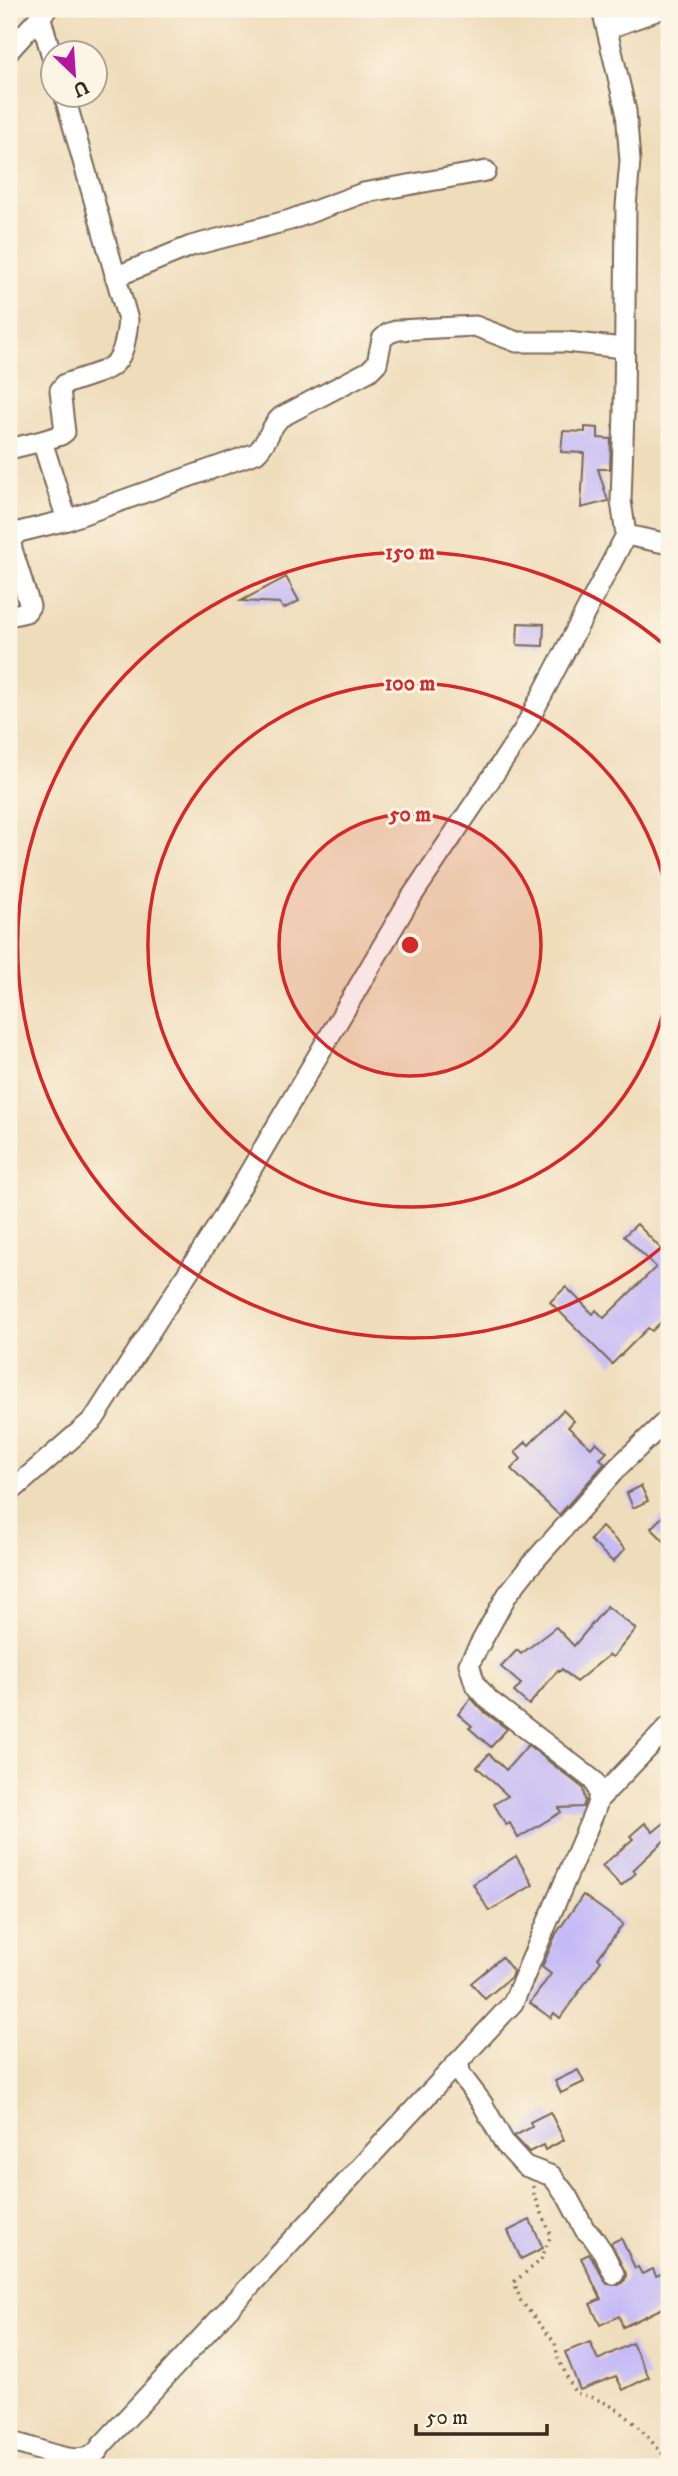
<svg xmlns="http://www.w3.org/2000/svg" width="678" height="2476" font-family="'IM FELL DW Pica',serif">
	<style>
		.building { fill: #c4baf6 }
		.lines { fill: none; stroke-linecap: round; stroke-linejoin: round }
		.minor-casing { stroke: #7a6855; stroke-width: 23 }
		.path { stroke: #7a6855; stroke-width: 3.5; stroke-dasharray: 2 5; stroke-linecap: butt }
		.minor { stroke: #fff; stroke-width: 19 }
		.ring { fill: none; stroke: #d62828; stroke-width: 3.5 }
		.centre { fill: #d62828; stroke: #fcf5e5; stroke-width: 3.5 }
		.ring-label { font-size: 21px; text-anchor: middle; font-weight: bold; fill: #d62828; stroke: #fcf5e5; stroke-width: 6; stroke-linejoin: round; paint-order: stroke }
	</style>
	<rect width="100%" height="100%" fill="#fcf5e5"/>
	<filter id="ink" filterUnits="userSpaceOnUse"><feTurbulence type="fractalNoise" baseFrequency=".0143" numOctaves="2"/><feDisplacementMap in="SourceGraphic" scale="14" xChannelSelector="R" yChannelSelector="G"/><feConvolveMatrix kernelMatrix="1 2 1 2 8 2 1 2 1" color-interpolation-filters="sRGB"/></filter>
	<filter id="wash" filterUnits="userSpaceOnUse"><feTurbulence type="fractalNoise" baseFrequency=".00686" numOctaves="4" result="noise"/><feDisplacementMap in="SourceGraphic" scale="28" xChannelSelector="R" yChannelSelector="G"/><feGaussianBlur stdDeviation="1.57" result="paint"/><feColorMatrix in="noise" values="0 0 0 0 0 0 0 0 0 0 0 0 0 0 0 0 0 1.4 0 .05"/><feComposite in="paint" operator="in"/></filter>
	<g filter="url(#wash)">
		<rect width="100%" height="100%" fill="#efdcba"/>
		<g id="blocks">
			<g class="building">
				<path d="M585 427 598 428V438L611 439 610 469H598L608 501 581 508 584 453 561 452 562 441 563 431 585 432Z"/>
				<path d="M286 577 299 601 283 609 280 603 241 601Z"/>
				<path d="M518 623 544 624 543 646 517 645Z"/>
				<path d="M637 1224 667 1255 669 1254V1314L652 1331 648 1328 612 1364 550 1302 566 1287 593 1314 596 1310 604 1318 656 1267 624 1236Z"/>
				<path d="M563 1410 574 1421 568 1427 591 1448 596 1442 607 1452 600 1459 605 1463 559 1515 511 1469 521 1459 515 1452 526 1442 529 1445Z"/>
				<path d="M641 1486 648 1501 633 1508 627 1493Z"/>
				<path d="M669 1510V1546L651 1528Z"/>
				<path d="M602 1527 625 1549 613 1562 590 1540Z"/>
				<path d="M607 1606 636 1629 613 1657 609 1655 576 1682 562 1669 559 1672 558 1670 529 1705 514 1692 521 1684 501 1667 517 1650 521 1654 556 1627 574 1646Z"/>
				<path d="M471 1698 482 1710 507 1729 491 1747 469 1728 472 1726 458 1714Z"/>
				<path d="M528 1745 583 1788 585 1801 583 1807 559 1808 561 1812 518 1838 510 1823 506 1825 494 1804 508 1796 477 1767 489 1754 506 1770Z"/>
				<path d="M669 1819V1836L633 1870 636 1873 621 1886 602 1866 633 1839 630 1836 645 1823 653 1832Z"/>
				<path d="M516 1856 533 1885 489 1911 473 1884Z"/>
				<path d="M583 1895 623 1924 598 1958 601 1961 560 2018 554 2013 551 2018 530 2003 551 1974 542 1967 556 1934Z"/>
				<path d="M502 1957 513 1971 511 1977 485 1999 471 1983Z"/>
				<path d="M578 2070 584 2082 561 2093 555 2081Z"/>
				<path d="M550 2112 564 2140 545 2150 543 2145 529 2152 514 2136 532 2127 530 2122Z"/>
				<path d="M530 2220 543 2248 521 2259 508 2231Z"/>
				<path d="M621 2238 635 2268 638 2267 642 2274 653 2269 656 2276 666 2272 669 2279V2305L623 2327 619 2316 600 2325 590 2304 601 2299 581 2258 589 2254 607 2284 619 2285 625 2280 626 2274 611 2243Z"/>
				<path d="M590 2342 598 2360 632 2343 649 2377 623 2390 616 2376 580 2390 565 2352Z"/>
			</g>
		</g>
	</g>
	<g filter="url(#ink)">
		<use href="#blocks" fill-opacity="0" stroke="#7a6855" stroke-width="2"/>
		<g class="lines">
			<g class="minor-casing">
				<g id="minor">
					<path d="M40 15 52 57"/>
					<path d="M607 29 661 9"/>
					<path d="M9 51 47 9"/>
					<path d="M115 277 191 246 290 220 363 193 486 171"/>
					<path d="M9 449 42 441"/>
					<path d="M67 520 256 453C269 442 269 427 281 417L369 371 377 363 382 339 389 333 399 330 475 326 517 342H566L624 348"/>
					<path d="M626 535 669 544"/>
					<path d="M9 616 26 612 30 606 12 549 11 539 19 532 67 520 42 441 61 435 65 432 60 390 65 384C111 367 123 374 128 320L64 94"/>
					<path d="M9 1493 94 1419 219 1224 410 899 523 731 626 535 621 501 624 412 626 206 630 161 626 111 602 9"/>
					<path d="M599 1799 669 1726"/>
					<path d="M458 2062 461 2075 482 2103 505 2144 525 2166 552 2176 567 2196 585 2230 592 2236 603 2252 614 2274"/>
					<path d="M9 2442C33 2444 86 2476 101 2446L513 2003 593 1815C599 1801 601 1794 593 1780L489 1700 475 1684 469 1664 507 1595 529 1567 618 1467 669 1418"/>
				</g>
			</g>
			<path class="path" d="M533 2186 534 2194 551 2235 541 2260 514 2282 521 2301 555 2343 558 2358 575 2393C623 2403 638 2427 669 2461"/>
			<use href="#minor" class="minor"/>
		</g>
	</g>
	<circle cx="410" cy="945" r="131" fill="#d62828" fill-opacity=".12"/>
	<g class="ring">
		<circle cx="410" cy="945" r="131"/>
		<path d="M669 984A262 262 0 1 1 669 906"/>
		<path d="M668 1242A393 393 0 1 1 668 648"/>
	</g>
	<circle cx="410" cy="945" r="10" class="centre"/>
	<g class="ring-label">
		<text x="410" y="559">150 m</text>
		<text x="410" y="690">100 m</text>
		<text x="410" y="821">50 m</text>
	</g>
	<rect width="678" height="2476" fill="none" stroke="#fcf5e5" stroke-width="35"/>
	<g transform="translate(74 74) rotate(155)"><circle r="33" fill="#fcf5e5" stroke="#afa495" stroke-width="2"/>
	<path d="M0-5L12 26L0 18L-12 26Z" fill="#b5179e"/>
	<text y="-10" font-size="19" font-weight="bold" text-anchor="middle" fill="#3b2a1e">U</text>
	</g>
	<path d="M416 2424v10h131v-10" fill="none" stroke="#3b2a1e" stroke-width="3.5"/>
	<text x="426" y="2424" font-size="21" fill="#3b2a1e" stroke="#fcf5e5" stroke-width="5" paint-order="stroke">50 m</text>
</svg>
